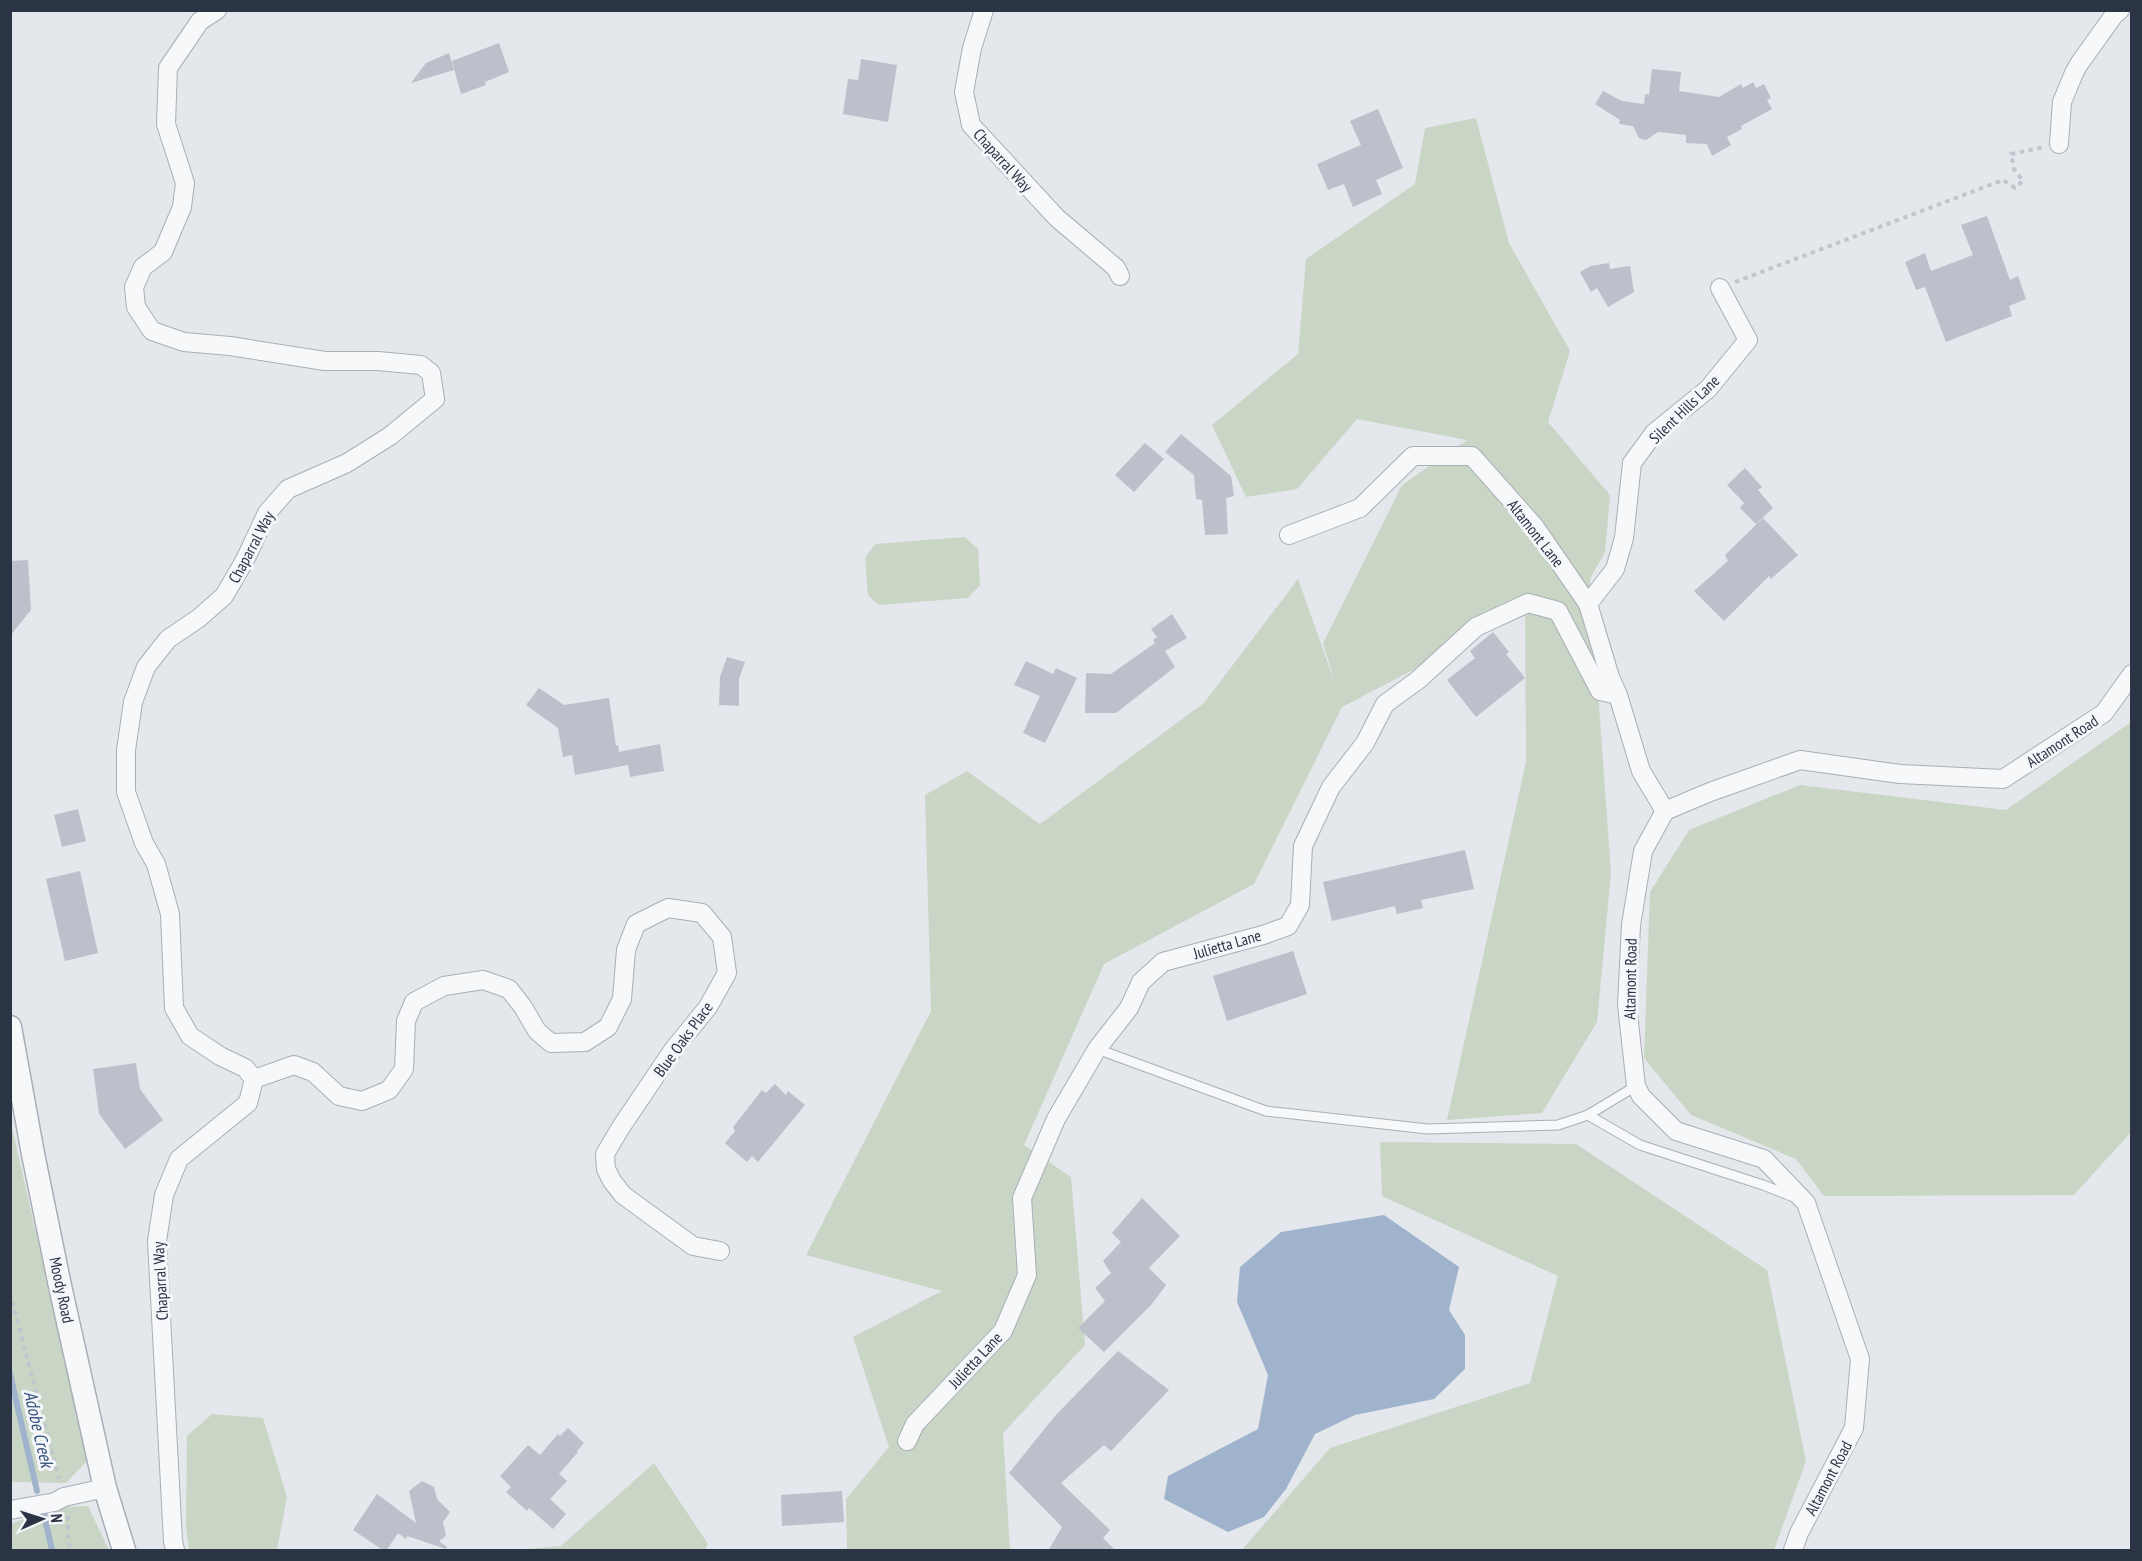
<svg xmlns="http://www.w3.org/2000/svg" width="2142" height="1561" font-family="'PT Sans Narrow',sans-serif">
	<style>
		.green { fill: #c9d6c5 }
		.water { fill: #9fb4cc }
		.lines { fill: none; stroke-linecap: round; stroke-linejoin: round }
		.stream { stroke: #9fb4cc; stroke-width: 6 }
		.building { fill: #bbc0ca }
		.service-casing { stroke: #a9aeb7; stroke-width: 11 }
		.minor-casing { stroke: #a9aeb7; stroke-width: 20 }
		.tertiary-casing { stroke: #a9aeb7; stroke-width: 25 }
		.path { stroke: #c2c5cb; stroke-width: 4; stroke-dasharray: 4.5 4.5; stroke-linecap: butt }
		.service { stroke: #f7f8fa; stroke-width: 9 }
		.minor { stroke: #f7f8fa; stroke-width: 18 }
		.tertiary { stroke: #f7f8fa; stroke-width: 22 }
		.labels { text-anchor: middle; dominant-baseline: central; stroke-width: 6; stroke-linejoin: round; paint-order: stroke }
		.street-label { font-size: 16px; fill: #2b3445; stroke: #f4f6f9 }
		.water-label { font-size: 18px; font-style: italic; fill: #34527a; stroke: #f4f6f9 }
	</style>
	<rect width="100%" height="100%" fill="#e4e7ec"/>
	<g class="green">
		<path d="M1476 118 1509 243 1570 351 1548 422 1610 495 1605 552 1590 579 1611 873 1597 1022 1542 1113 1447 1120 1526 762 1525 598 1413 670 1342 707 1254 884 1104 964 1024 1145 1071 1177 1085 1345 1003 1433 1010 1550H847L846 1499 889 1447 853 1337 942 1291 806 1255 931 1011 925 795 967 771 1040 824 1204 703 1298 579 1336 686 1323 643 1402 485 1467 440 1357 419 1297 489 1246 497 1212 425 1298 354 1306 259 1415 184 1425 128Z"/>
		<path d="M965 537 978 549 980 585 968 598 879 605 868 595 865 558 875 544Z"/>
		<path d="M2131 722V1132L2074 1195 1824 1196 1796 1159 1691 1115 1644 1058 1650 892 1689 830 1800 785 2006 810Z"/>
		<path d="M10 1119 88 1460 66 1483 11 1482Z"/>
		<path d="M1380 1142 1576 1144 1767 1270 1806 1461 1774 1550H1242L1330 1448 1530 1383 1558 1276 1382 1196Z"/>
		<path d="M212 1414 263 1418 287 1497 277 1550H189L186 1527 187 1436Z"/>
		<path d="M654 1463 708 1544 705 1550H517L561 1546Z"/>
		<path d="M88 1506 109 1550H11L10 1524 60 1507Z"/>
	</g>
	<path class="water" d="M1384 1215 1459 1267 1449 1310 1465 1335V1369L1434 1399 1355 1415 1315 1434 1286 1489 1264 1517 1228 1532 1164 1499 1168 1476 1258 1429 1268 1375 1237 1302 1240 1267 1281 1232Z"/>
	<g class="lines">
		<g class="stream">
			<path d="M10 1374 37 1491"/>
			<path d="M44 1515 52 1550"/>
		</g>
	</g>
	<g class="building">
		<path d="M499 43 509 72 485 82 486 85 461 94 452 61Z"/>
		<path d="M449 53 454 70 411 83 426 63Z"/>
		<path d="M861 59 897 65 888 122 843 114 848 79 858 80Z"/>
		<path d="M1652 69 1681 72 1679 91 1719 97 1741 84 1743 88 1753 82 1756 88 1764 84 1771 98 1767 100 1772 109 1741 126 1742 129 1727 137 1731 145 1712 156 1707 144 1686 143V135L1658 132 1646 140 1639 138 1633 126 1619 124 1620 120 1595 104 1603 91 1622 101 1644 104 1645 94 1649 95Z"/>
		<path d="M1378 109 1403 168 1376 180 1382 194 1353 207 1344 184 1328 190 1317 164 1361 145 1350 121Z"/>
		<path d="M1987 216 2010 280 2018 276 2026 299 2009 306 2012 316 1946 342 1925 287 1916 290 1905 262 1925 253 1931 271 1973 255 1961 225Z"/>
		<path d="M1609 263 1610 269 1630 266 1634 292 1608 307 1597 288 1591 292 1580 272 1591 266Z"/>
		<path d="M1181 434 1231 476 1234 496 1226 498 1228 534 1205 535 1202 500 1196 499 1194 475 1165 452Z"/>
		<path d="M1145 443 1164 459 1134 492 1115 475Z"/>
		<path d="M1745 468 1762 487 1758 490 1773 508 1756 524 1740 508 1744 503 1727 485Z"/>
		<path d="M1763 518 1798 555 1771 579 1769 576 1724 621 1694 591 1728 561 1725 555Z"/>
		<path d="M28 560 31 610 10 636V561Z"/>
		<path d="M1172 614 1187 638 1165 651 1175 667 1116 713H1085L1086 673 1111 674 1155 643 1153 640 1157 637 1151 629Z"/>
		<path d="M1493 632 1509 652 1506 654 1525 678 1476 717 1447 680 1475 658 1470 651Z"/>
		<path d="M727 657 745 662 739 679V706L719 705 720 677Z"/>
		<path d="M1026 661 1053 674 1056 668 1077 678 1045 743 1023 733 1040 696 1014 685Z"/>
		<path d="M539 688 564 705 609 698 616 746 618 745 619 752 660 744 664 771 630 777 628 765 575 775 572 755 563 757 558 728 526 705Z"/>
		<path d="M78 809 86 841 62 847 54 815Z"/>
		<path d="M1465 850 1474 889 1421 900 1423 908 1397 914 1395 906 1332 921 1323 882Z"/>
		<path d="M80 871 98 953 65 961 46 879Z"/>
		<path d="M1293 951 1307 994 1227 1021 1213 976Z"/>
		<path d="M136 1063 140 1089 163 1120 125 1149 99 1114 93 1069Z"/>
		<path d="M775 1084 786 1095 788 1091 805 1105 758 1162 752 1156 747 1162 725 1143 735 1131 733 1127 762 1090 766 1093Z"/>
		<path d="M1142 1198 1180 1236 1149 1268 1166 1285 1152 1304 1104 1352 1078 1328 1105 1301 1095 1288 1111 1273 1103 1261 1121 1242 1112 1233Z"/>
		<path d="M1118 1351 1169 1390 1111 1451 1104 1445 1061 1483 1110 1530 1103 1538 1116 1551H1048L1062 1527 1009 1473 1055 1416Z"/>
		<path d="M568 1428 584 1443 577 1451 578 1452 559 1474 567 1481 550 1499 566 1514 553 1529 529 1508 527 1511 506 1492 511 1487 500 1476 528 1445 540 1455 558 1434 560 1436Z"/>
		<path d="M422 1481 434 1487 437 1499 450 1512 443 1522 446 1536 439 1541 447 1547 446 1549 407 1536 406 1539 398 1533 386 1551H384L353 1530 377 1494 416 1523 409 1491Z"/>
		<path d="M842 1491 844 1522 782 1526 781 1495Z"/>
	</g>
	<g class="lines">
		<g class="service-casing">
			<g id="service">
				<path d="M1097 1049 1266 1111 1428 1129 1558 1125 1588 1115"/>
				<path d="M1636 1086 1588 1115 1640 1145 1763 1185 1796 1198"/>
			</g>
		</g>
		<g class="minor-casing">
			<g id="minor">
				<path d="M217 10 200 21 168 68 166 124 185 183 182 207 163 252 143 267 134 287 136 307 152 331 184 342 230 346 325 361H378L421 365 431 373 435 399 390 436 347 463 288 489 267 513 245 560 224 596 199 618 168 639 146 667 133 702 126 750V792L144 843 156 864 170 914 174 1008 190 1036 220 1056 245 1068 254 1079"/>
				<path d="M984 10 972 48 964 92 971 125 1057 218 1116 268 1120 276"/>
				<path d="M2059 144 2062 102 2074 73 2079 64 2114 15 2120 10"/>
				<path d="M1289 535 1360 508 1413 456H1472L1535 527 1588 604 1610 677 1618 695 1641 771 1665 811"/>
				<path d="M1588 604 1615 569 1624 538 1632 463 1654 433 1708 389 1748 340 1720 288"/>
				<path d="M254 1079 294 1065 313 1072 339 1096 362 1101 389 1090 404 1069 406 1021 414 1002 444 986 483 980 509 989 523 1007 537 1031 551 1043 585 1042 608 1027 622 999 626 950 636 924 668 908 702 913 722 937 727 973 708 1007 673 1050 621 1127 605 1154 606 1169 612 1181 623 1195 693 1246 720 1251"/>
				<path d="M907 1441 915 1424 1003 1331 1027 1275 1022 1198 1056 1119 1097 1049 1129 1008 1141 982 1163 962 1263 935 1288 926 1300 905 1303 846 1331 787 1365 743 1385 704 1418 680 1476 627 1528 603 1558 611 1600 691 1618 695"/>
				<path d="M10 1510 55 1502 64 1497 105 1488"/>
				<path d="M175 1550 173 1541 157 1241 164 1195 179 1159 248 1103 254 1079"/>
				<path d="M1793 1550 1799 1533 1854 1428 1860 1359 1806 1203 1764 1159 1676 1131 1641 1096 1636 1086 1627 1005 1631 925 1643 851 1665 811 1710 792 1800 760 1900 774 2003 779 2104 713 2132 674"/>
			</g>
		</g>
		<g class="tertiary-casing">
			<path id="tertiary" d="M10 1027 33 1154 60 1286 105 1488 124 1550"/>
		</g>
		<g class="path">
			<path d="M1735 282 2003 180 2015 188 2023 181 2014 169 2011 154 2044 147"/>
			<path d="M10 1293 59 1479"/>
			<path d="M68 1516V1540L71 1550"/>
		</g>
		<use href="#service" class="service"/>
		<use href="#minor" class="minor"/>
		<use href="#tertiary" class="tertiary"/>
	</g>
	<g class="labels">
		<g class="street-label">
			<text transform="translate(1003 160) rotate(48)">Chaparral Way</text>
			<text transform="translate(1684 409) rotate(-44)">Silent Hills Lane</text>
			<text transform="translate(1536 533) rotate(52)">Altamont Lane</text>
			<text transform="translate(251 547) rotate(-62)">Chaparral Way</text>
			<text transform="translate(2062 741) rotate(-33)">Altamont Road</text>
			<text transform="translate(1227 944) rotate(-16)">Julietta Lane</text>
			<text transform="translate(1630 979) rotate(-89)">Altamont Road</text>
			<text transform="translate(683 1039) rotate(-54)">Blue Oaks Place</text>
			<text transform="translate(160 1281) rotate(-93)">Chaparral Way</text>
			<text transform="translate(62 1290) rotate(78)">Moody Road</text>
			<text transform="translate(975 1360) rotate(-47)">Julietta Lane</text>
			<text transform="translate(1828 1478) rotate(-62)">Altamont Road</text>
		</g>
		<g class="water-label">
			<text transform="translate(39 1429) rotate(77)">Adobe Creek</text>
		</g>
	</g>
	<rect width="2142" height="1561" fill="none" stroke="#2b3445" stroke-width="24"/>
	<g transform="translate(42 1519) rotate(87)" stroke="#f4f6f9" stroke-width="4.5" paint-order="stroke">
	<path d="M0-4.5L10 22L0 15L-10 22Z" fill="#2b3445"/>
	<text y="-9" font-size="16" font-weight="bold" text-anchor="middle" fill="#2b3445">N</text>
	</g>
</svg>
